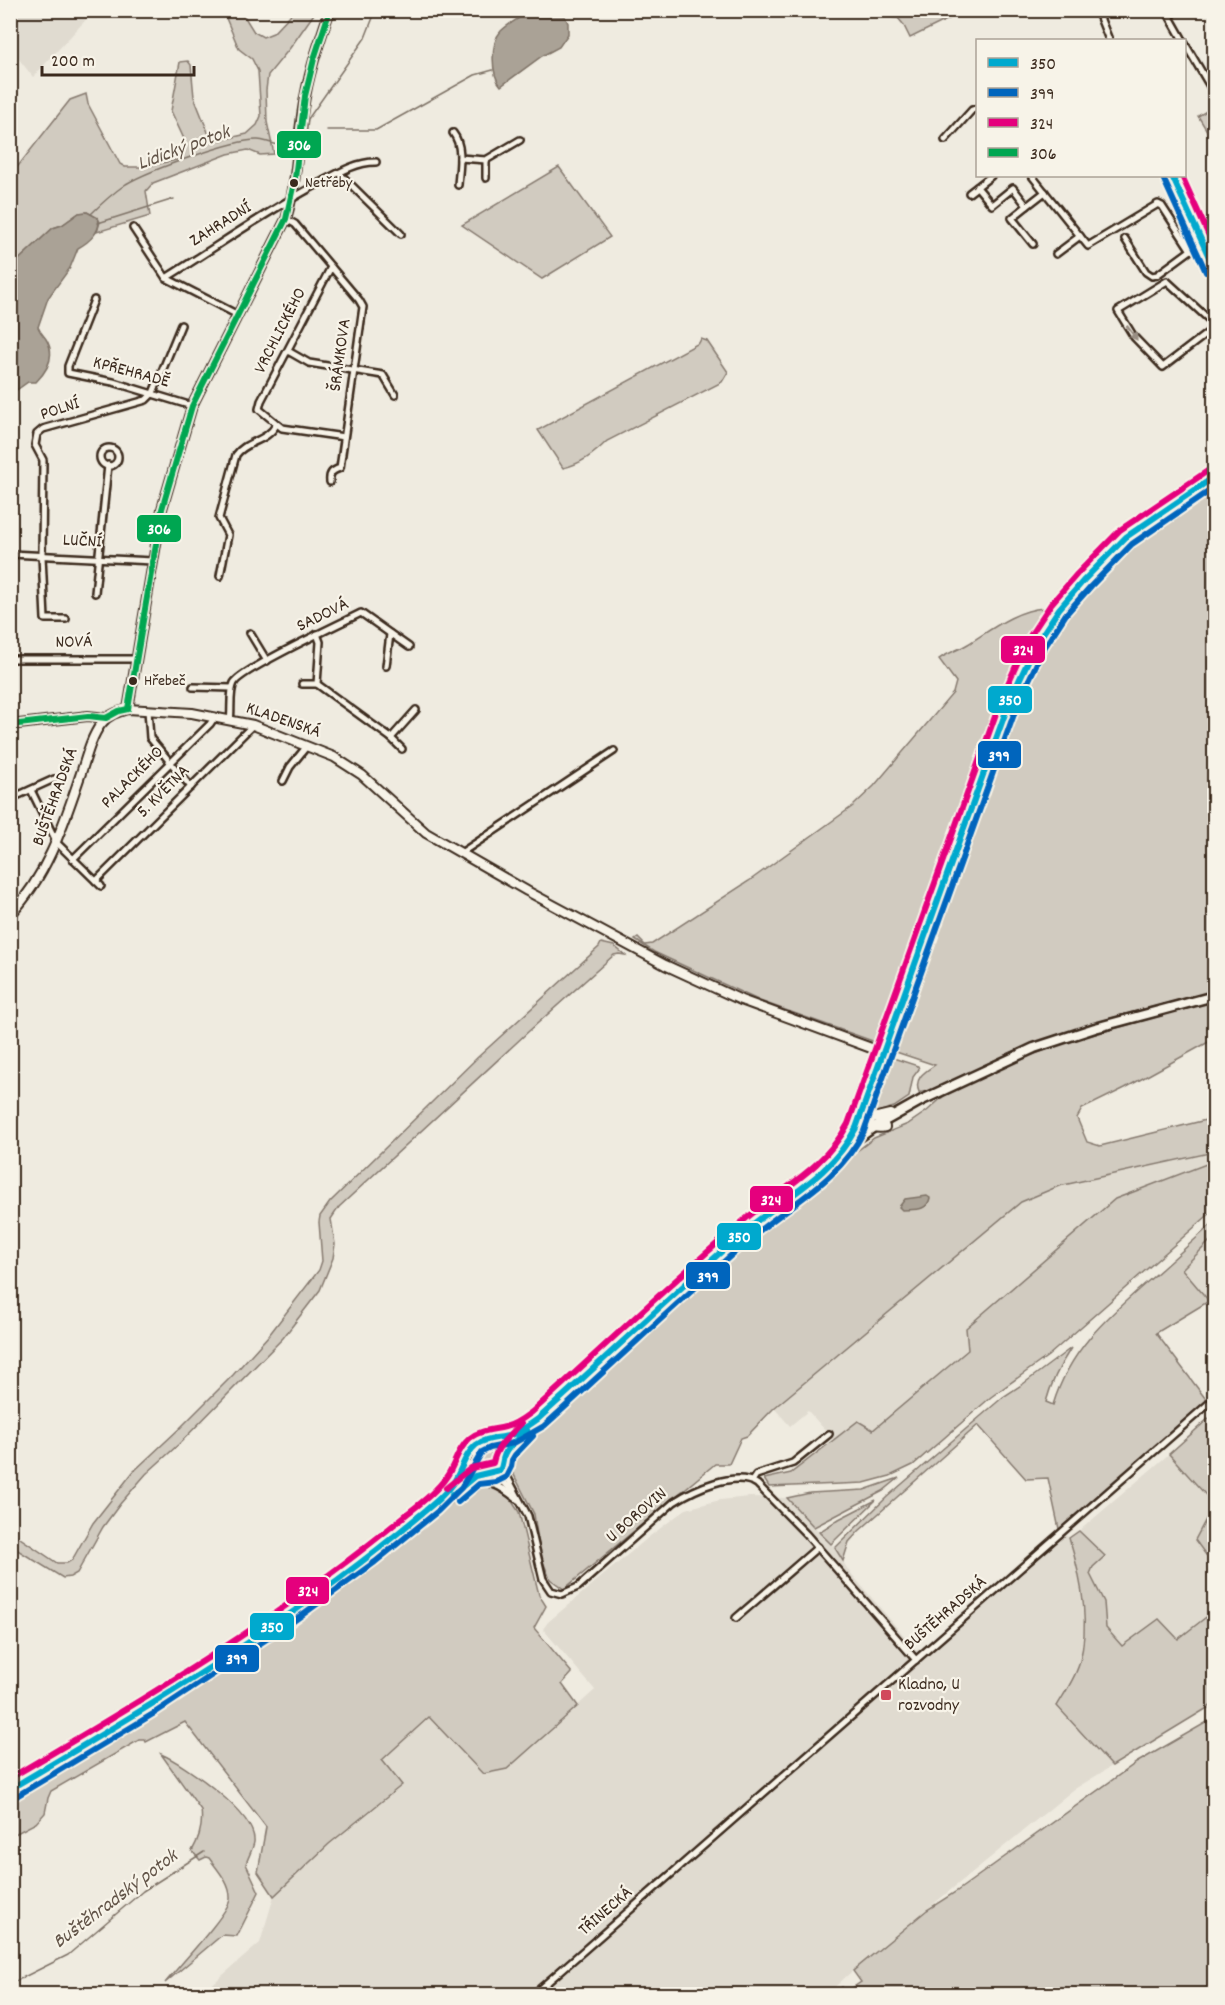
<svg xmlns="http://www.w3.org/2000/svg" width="1225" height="2005" font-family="Dekko,sans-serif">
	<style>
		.built { fill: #e0dbd0 }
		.green { fill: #d1cbc0; stroke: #867a6f; stroke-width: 1.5 }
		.water { fill: #aaa296; stroke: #7e7266; stroke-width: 1.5 }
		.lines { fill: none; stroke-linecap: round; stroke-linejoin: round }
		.stream { stroke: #7e7266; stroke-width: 1.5 }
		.street-casing { stroke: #3b2a1e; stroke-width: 10 }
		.secondary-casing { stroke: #3b2a1e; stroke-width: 12 }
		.primary-casing { stroke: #3b2a1e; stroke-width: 13 }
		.street { stroke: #f7f3e8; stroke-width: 5 }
		.secondary { stroke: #f7f3e8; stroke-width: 8 }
		.primary { stroke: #f7f3e8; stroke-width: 8 }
		.bus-1-casing { stroke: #f7f3e8; stroke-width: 10 }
		.bus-2-casing { stroke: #f7f3e8; stroke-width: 10 }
		.bus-3-casing { stroke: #f7f3e8; stroke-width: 10 }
		.bus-4-casing { stroke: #f7f3e8; stroke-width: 10 }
		.bus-1 { stroke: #00a9ce; stroke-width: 6 }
		.bus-2 { stroke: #0065bd; stroke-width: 6 }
		.bus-3 { stroke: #e5007d; stroke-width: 6 }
		.bus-4 { stroke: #00a651; stroke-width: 6 }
		.oneway { fill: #998e83 }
		.bus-dot { fill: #3b2a1e; stroke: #f7f3e8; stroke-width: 2 }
		.poi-dot { fill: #d1495b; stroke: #f7f3e8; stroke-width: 2 }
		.labels { text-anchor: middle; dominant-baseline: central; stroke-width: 4.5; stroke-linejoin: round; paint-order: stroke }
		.bus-label { font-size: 16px; fill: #3b2a1e; stroke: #f7f3e8; text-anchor: start }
		.street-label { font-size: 18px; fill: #3b2a1e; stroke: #f7f3e8 }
		.poi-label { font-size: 18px; fill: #3b2a1e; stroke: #f7f3e8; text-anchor: start }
		.water-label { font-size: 20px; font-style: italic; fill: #625448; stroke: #f7f3e8 }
		.line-badge { stroke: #f7f3e8; stroke-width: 2 }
		.badge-label { font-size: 16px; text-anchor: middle; font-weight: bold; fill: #fff }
	</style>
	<rect width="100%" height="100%" fill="#efebe0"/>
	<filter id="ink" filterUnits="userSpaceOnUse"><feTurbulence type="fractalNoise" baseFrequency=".0167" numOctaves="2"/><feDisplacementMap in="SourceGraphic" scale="12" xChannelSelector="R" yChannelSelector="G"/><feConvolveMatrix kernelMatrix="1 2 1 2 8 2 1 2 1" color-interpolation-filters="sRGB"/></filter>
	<g filter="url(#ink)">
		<g class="built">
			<path d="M20 10H94V11L33 77 11 49V18Z"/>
			<path d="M1214 1152V1161L1115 1199 966 1328 968 1350 873 1430 858 1421 834 1440 808 1411 790 1426 774 1408 1021 1202 1059 1186Z"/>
			<path d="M1214 1237V1298L1209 1301 1182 1269Z"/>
			<path d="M1169 1454 1214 1504 1195 1540 1214 1566V1611L1178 1639 1159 1620 1122 1646 1106 1628 1104 1602 1090 1574 1093 1567 1079 1531Z"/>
			<path d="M749 1497 787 1498 835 1548 848 1570 916 1650 921 1649 1059 1529 1069 1538 1078 1568 1084 1622 1080 1663 1057 1706 1112 1766 1073 1790 860 1964 827 1994H201L260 1943 274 1896 329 1844 402 1785 382 1760 429 1717 483 1774 507 1769 595 1690 543 1629 548 1622 650 1536 686 1509 720 1500Z"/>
		</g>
		<g class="green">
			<path d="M223 11H241L254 32 263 37 273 33 294 11H316L290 48 268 75 266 90 267 122 274 154 260 155 248 150 228 154 153 183 146 191 150 216 97 232 100 222 98 218 87 212 79 213 62 225 53 228 11 267V175L70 100 86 94 88 104 120 164 125 167H144L176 160 182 155 184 149V139L171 111 180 62 188 61 191 65 194 97 208 132 213 138 221 140 247 134 257 125 261 116 258 71 252 59 239 49Z"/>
			<path d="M839 11H965L910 38 903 24 898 18Z"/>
			<path d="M1213 107 1214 110V137L1212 139 1198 116Z"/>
			<path d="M559 167 610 237 542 279 462 225Z"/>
			<path d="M701 339 707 341 728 372 722 382 607 441C594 454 581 464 563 468L538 430 699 343Z"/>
			<path d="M1214 489V991C1143 1010 1070 1026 1003 1056 987 1063 932 1095 919 1092 913 1078 926 1071 935 1065L890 1050 1019 685 1062 613 1092 579 1138 538Z"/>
			<path d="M1044 608 1052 609 1041 624 1011 684 881 1044 760 1001 654 952 635 940 638 938 645 945 652 944 749 881 853 806 874 786 953 693 956 682 939 659C948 653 958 650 968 644 992 629 1016 610 1044 608Z"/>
			<path d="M601 943 614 946 625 955 619 954 614 955 529 1031 339 1207 331 1219 335 1244 333 1258 320 1290 283 1338 179 1444 146 1474 120 1504 103 1527 77 1573 70 1577 63 1578 11 1546V1532L57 1563H67L72 1560 93 1523 133 1472 180 1428 233 1375 269 1335 319 1270 322 1261 319 1222 320 1216 330 1202 478 1057 599 947Z"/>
			<path d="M1214 1001V1039L1125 1088 1082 1109 1077 1118 1087 1142 1100 1146 1214 1118V1152L1059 1186 1021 1202 774 1408 747 1436 741 1438 729 1464H715L564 1589 550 1579 540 1554 534 1514 509 1465 508 1454 671 1309V1305L753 1231 874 1138 908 1124 927 1111 945 1095 1007 1065 1066 1042Z"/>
			<path d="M890 1057 918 1066 919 1069 913 1077 909 1097 894 1107 874 1113 871 1108V1104Z"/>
			<path d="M1214 1161V1210L1048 1356 991 1397 913 1465 890 1476 864 1483 769 1487 764 1479 791 1473 858 1421 873 1430 968 1350 966 1328 1115 1199Z"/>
			<path d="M1214 1222V1237L1182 1269 1209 1301 1156 1333 1208 1402 1066 1526 1059 1529 1048 1478 1026 1479 978 1425 859 1531 849 1542 843 1561 835 1548 887 1497 1003 1397 1023 1384 1071 1348C1060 1365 1051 1383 1046 1402L1053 1405C1069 1351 1105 1319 1146 1283 1169 1263 1192 1242 1214 1222Z"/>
			<path d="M1214 1416V1566L1195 1540 1214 1504 1169 1454 1208 1419Z"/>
			<circle cx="489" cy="1461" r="10"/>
			<path d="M899 1478 883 1491 814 1527 787 1498 810 1493 864 1490Z"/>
			<path d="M487 1485 501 1489 507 1494 519 1512 539 1595 546 1606 534 1628 572 1673 562 1684 578 1706 507 1769 483 1774 429 1717 382 1760 402 1785 329 1844 274 1896 258 1872 266 1827 185 1722 146 1742 145 1740H139L51 1791 48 1798 45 1813 36 1823 11 1836 10 1799 158 1712 287 1624 476 1486Z"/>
			<path d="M876 1500 831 1544 819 1532 839 1519Z"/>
			<path d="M1079 1531 1105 1556 1093 1567 1090 1574 1104 1602 1106 1628 1122 1646 1159 1619 1178 1639 1214 1611V1704L1112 1766 1057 1706C1064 1694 1077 1675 1080 1661 1090 1622 1081 1576 1069 1538Z"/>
			<path d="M1214 1718V1994H833L842 1987 846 1992 861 1982 853 1971 927 1910 957 1891 1136 1763Z"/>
			<path d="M161 1754C184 1764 257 1814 254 1842 253 1849 248 1857 246 1864L259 1892 237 1936 222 1935 165 1983C177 1968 229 1913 230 1899 231 1884 217 1869 209 1858L206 1857 200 1860 192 1851C199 1839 203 1824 201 1810Z"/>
		</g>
		<g class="water">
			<path d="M529 11H562L568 23V34L559 47 542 56 501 86C491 75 490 43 501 31 509 23 520 18 529 11Z"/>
			<path d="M87 212 98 218C102 231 89 242 78 248L70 268 48 298 38 327C40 332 43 335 46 339 56 355 48 370 36 382H28L11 394V267L53 228 62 225 79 213Z"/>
			<path d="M927 1196 930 1198C927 1212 914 1209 902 1210L899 1207 905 1199Z"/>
		</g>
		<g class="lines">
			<g class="stream">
				<path d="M327 130H376L475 75 493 70"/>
				<path d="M305 148 308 119 365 38 376 10"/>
				<path d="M304 149 316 137"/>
				<path d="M91 214C102 203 113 193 126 184 148 171 234 139 258 140 269 141 282 147 294 150"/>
				<path d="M98 223 174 199"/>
				<path d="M10 1984 68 1955 143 1891 204 1852"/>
			</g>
			<g class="street-casing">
				<g id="street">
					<path d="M1097 10 1109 40"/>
					<path d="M1166 10 1183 40"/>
					<path d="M1184 42 1214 93"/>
					<path d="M453 133C464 147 459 169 458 185"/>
					<path d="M945 140 972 110 978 108"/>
					<path d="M460 158 486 160 520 140"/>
					<path d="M486 160V178"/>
					<path d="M339 173 401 234"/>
					<path d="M1032 176 1088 246 1158 204 1162 206 1190 249 1191 250 1204 245"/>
					<path d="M1172 176 1214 268"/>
					<path d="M977 187 992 205 1013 188 1027 206 1045 192"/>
					<path d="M969 193 991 176"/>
					<path d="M1027 206 1012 218 1033 244"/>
					<path d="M286 219 295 224 359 300 363 307 340 468C332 471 329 473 330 482"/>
					<path d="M133 228 166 278 238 315"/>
					<path d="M1125 239 1146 272 1152 276 1157 275 1191 250"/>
					<path d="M1056 254 1080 236"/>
					<path d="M331 267 261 401 259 409 282 428 344 437"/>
					<path d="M166 278C216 247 264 213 316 185 335 175 354 162 376 162"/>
					<path d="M94 300 68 366V373L113 382 192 406"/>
					<path d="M1214 324 1167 281 1118 311 1134 337 1163 367 1214 328"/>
					<path d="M288 351 309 363 383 375 395 395"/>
					<circle cx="109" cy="457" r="9"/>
					<path d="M10 554 153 561"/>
					<path d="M220 576 228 535 219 518 236 455C245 441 267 442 276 425"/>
					<path d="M95 593 108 465"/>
					<path d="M66 619H45L42 556 43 460 35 445 37 434 43 429 146 400 153 393 181 325"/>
					<path d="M250 633 267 661"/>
					<path d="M317 634 320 642 317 684 391 738 402 749"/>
					<path d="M10 659H137"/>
					<path d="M386 666 390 634"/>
					<path d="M302 684H317"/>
					<path d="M193 687 232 688"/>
					<path d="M148 710 150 738 191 787"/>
					<path d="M230 721C232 710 229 693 234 683 242 669 341 623 361 613L409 647"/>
					<path d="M391 738 416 710"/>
					<path d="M283 781 290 767 307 746"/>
					<path d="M31 790 57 843 101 886"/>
					<path d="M10 799 54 779"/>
					<path d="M461 853 614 751"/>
					<path d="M73 859 210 724 214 718"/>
					<path d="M96 881 253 725"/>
					<path d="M502 1467 528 1516 543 1579 551 1591 562 1594 578 1587 674 1502C694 1489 735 1470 757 1484L806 1534 916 1660"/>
					<path d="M492 1475 501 1479 512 1491"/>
					<path d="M752 1481 756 1475 793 1463 829 1434"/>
					<path d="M465 1488C487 1476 501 1486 518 1500"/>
					<path d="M736 1618 818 1547"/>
					<path d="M534 1994 1214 1399"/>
				</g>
			</g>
			<g class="secondary-casing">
				<g id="secondary">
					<path d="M128 709 162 509 192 406 286 219C297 183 297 146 303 109 308 75 319 43 330 10"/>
					<path d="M10 725 88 716 106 718"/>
					<path d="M10 915C47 876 63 826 80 776 86 759 90 739 101 724 108 715 117 712 128 709L192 713 253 725 334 757 362 775 426 833 527 891 665 965 741 1000 882 1052"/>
					<path d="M863 1105 866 1113 873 1118 890 1114"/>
					<path d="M860 1112C865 1123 873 1130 885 1127"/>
					<path d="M847 1146 856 1128 1010 700 1036 644 1059 609 1084 580 1126 537 1214 477"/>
					<path d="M821 1162 836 1147 853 1123"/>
					<path d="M824 1171 838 1157"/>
				</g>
			</g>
			<g class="primary-casing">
				<g id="primary">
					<path d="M459 1482C465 1477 472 1471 475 1464 477 1459 476 1454 481 1451 486 1445 501 1448 512 1440"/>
					<path d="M437 1500 459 1476 471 1451 477 1445 488 1439 512 1434 525 1427"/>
					<path d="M10 1789 117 1726 221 1660 414 1525 473 1478C481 1473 493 1476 499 1470 505 1465 503 1457 508 1449 517 1438 528 1429 538 1419L786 1194 847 1146 874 1127 922 1100 1034 1048 1095 1028 1214 996"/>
				</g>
			</g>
			<use href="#street" class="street"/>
			<use href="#secondary" class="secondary"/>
			<use href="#primary" class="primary"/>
			<g class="bus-1-casing">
				<g id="bus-1">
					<path d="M1172 176 1214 268"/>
					<path d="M452 1495 475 1476 500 1470C503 1465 502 1461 504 1456 507 1446 520 1437 527 1430"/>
					<path d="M10 1789C151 1706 294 1621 420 1515 432 1505 446 1494 455 1480 462 1469 465 1454 476 1445 486 1437 499 1439 511 1435 520 1432 529 1425 538 1419 608 1356 676 1291 747 1229 788 1195 830 1177 856 1128L1010 700 1036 644 1059 609 1084 580 1126 537 1214 477"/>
				</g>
			</g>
			<g class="bus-2-casing">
				<g id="bus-2">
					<path d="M1164 180 1206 272"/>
					<path d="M458 1502 479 1484 496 1482 506 1477 511 1467 512 1460 515 1455 533 1436"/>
					<path d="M15 1797 153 1714 288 1625 375 1562 438 1511 461 1488 482 1452 490 1448 514 1443 544 1426C614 1363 682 1298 753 1236 794 1201 839 1181 864 1131L1018 703 1044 648 1066 614 1091 586 1132 544 1214 488"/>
				</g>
			</g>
			<g class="bus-3-casing">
				<g id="bus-3">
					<path d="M1182 176 1214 247"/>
					<path d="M446 1488 471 1468 493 1463C496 1446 509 1436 521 1424"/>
					<path d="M10 1778C147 1698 285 1615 407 1514 421 1503 437 1491 447 1476 455 1464 458 1448 470 1438 480 1430 493 1430 505 1427 515 1425 524 1418 532 1412 602 1349 670 1283 742 1222 779 1190 824 1169 848 1124L1002 697 1028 639 1051 604 1077 574 1120 530 1209 470"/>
				</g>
			</g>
			<g class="bus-4-casing">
				<g id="bus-4">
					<path d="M128 709 162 509 192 406 286 219 295 178 305 96 314 59 330 10"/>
					<path d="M10 725 88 716 106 718 119 711 128 709"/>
				</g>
			</g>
			<use href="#bus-1" class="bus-1"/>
			<use href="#bus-2" class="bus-2"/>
			<use href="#bus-3" class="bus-3"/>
			<use href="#bus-4" class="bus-4"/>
		</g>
		<defs><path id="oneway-solid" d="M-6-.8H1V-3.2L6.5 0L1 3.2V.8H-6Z" transform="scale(1.5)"/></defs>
		<use class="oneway" href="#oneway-solid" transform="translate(1132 333) rotate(54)"/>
	</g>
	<g class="bus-dot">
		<circle cx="294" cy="183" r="5"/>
		<circle cx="133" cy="681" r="5"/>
	</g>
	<rect class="poi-dot" x="880" y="1689" width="12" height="12" rx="3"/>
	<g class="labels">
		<g class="bus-label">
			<text x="305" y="183">Netřeby</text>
			<text x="144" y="681">Hřebeč</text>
		</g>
		<g class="street-label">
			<text transform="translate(221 225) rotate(-32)">ZAHRADNÍ</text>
			<text transform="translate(281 331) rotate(-63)">VRCHLICKÉHO</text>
			<text transform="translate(341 355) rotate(-82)">ŠRÁMKOVA</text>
			<text transform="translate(131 373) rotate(15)">KPŘEHRADĚ</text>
			<text transform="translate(60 410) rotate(-18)">POLNÍ</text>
			<text transform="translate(82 542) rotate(3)">LUČNÍ</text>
			<text transform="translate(323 616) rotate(-26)">SADOVÁ</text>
			<text transform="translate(74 643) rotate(-1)">NOVÁ</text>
			<text transform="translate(283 721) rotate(19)">KLADENSKÁ</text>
			<text transform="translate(133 778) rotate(-45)">PALACKÉHO</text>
			<text transform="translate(164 792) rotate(-45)">5. KVĚTNA</text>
			<text transform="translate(56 797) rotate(-70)">BUŠTĚHRADSKÁ</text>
			<text transform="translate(637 1516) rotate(-41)">U BOROVIN</text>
			<text transform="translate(946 1614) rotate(-41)">BUŠTĚHRADSKÁ</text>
			<text transform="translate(606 1912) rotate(-41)">TŘINECKÁ</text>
		</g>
		<g class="poi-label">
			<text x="898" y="1685">Kladno, U<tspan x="898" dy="21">rozvodny</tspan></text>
		</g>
		<g class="water-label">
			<text transform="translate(184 149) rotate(-20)">Lidický potok</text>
			<text transform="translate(116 1900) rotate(-37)">Buštěhradský potok</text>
		</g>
	</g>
	<g class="line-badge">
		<rect x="276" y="130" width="46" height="29" rx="6" fill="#00a651"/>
		<rect x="136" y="514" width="46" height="29" rx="6" fill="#00a651"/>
		<rect x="1000" y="635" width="46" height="29" rx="6" fill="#e5007d"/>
		<rect x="987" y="685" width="46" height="29" rx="6" fill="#00a9ce"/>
		<rect x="977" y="740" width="45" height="29" rx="6" fill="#0065bd"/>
		<rect x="749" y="1185" width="45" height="28" rx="6" fill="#e5007d"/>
		<rect x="716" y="1222" width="46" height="29" rx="6" fill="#00a9ce"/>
		<rect x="685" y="1261" width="46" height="29" rx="6" fill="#0065bd"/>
		<rect x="285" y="1576" width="45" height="29" rx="6" fill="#e5007d"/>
		<rect x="249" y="1612" width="46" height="29" rx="6" fill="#00a9ce"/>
		<rect x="214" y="1644" width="46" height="29" rx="6" fill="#0065bd"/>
	</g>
	<g class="badge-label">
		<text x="299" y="150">306</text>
		<text x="159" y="534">306</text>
		<text x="1023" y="655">324</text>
		<text x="1010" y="705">350</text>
		<text x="999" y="761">399</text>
		<text x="771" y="1205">324</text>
		<text x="739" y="1242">350</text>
		<text x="708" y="1282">399</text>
		<text x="308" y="1596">324</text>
		<text x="272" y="1632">350</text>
		<text x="237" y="1664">399</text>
	</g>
	<rect width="1225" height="2005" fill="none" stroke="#f7f3e8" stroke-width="36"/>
	<rect x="18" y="18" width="1189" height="1969" fill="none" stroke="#3b2a1e" stroke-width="2" filter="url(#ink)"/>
	<rect x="976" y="39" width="210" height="138" fill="#f7f3e8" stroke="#aca397" stroke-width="1.5"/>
	<rect x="988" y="58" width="30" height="9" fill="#00a9ce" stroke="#aca397" stroke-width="1.5"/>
	<text x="1030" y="69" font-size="18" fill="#3b2a1e">350</text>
	<rect x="988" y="88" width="30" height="9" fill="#0065bd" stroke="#aca397" stroke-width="1.5"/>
	<text x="1030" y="99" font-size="18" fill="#3b2a1e">399</text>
	<rect x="988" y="118" width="30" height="9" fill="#e5007d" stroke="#aca397" stroke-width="1.5"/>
	<text x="1030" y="129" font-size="18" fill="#3b2a1e">324</text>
	<rect x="988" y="148" width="30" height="9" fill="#00a651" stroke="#aca397" stroke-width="1.5"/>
	<text x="1030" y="159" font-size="18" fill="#3b2a1e">306</text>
	<path d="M42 66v9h152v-9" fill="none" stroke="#3b2a1e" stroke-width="3"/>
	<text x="51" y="66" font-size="18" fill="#3b2a1e" stroke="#f7f3e8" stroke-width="4.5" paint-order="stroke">200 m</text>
</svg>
